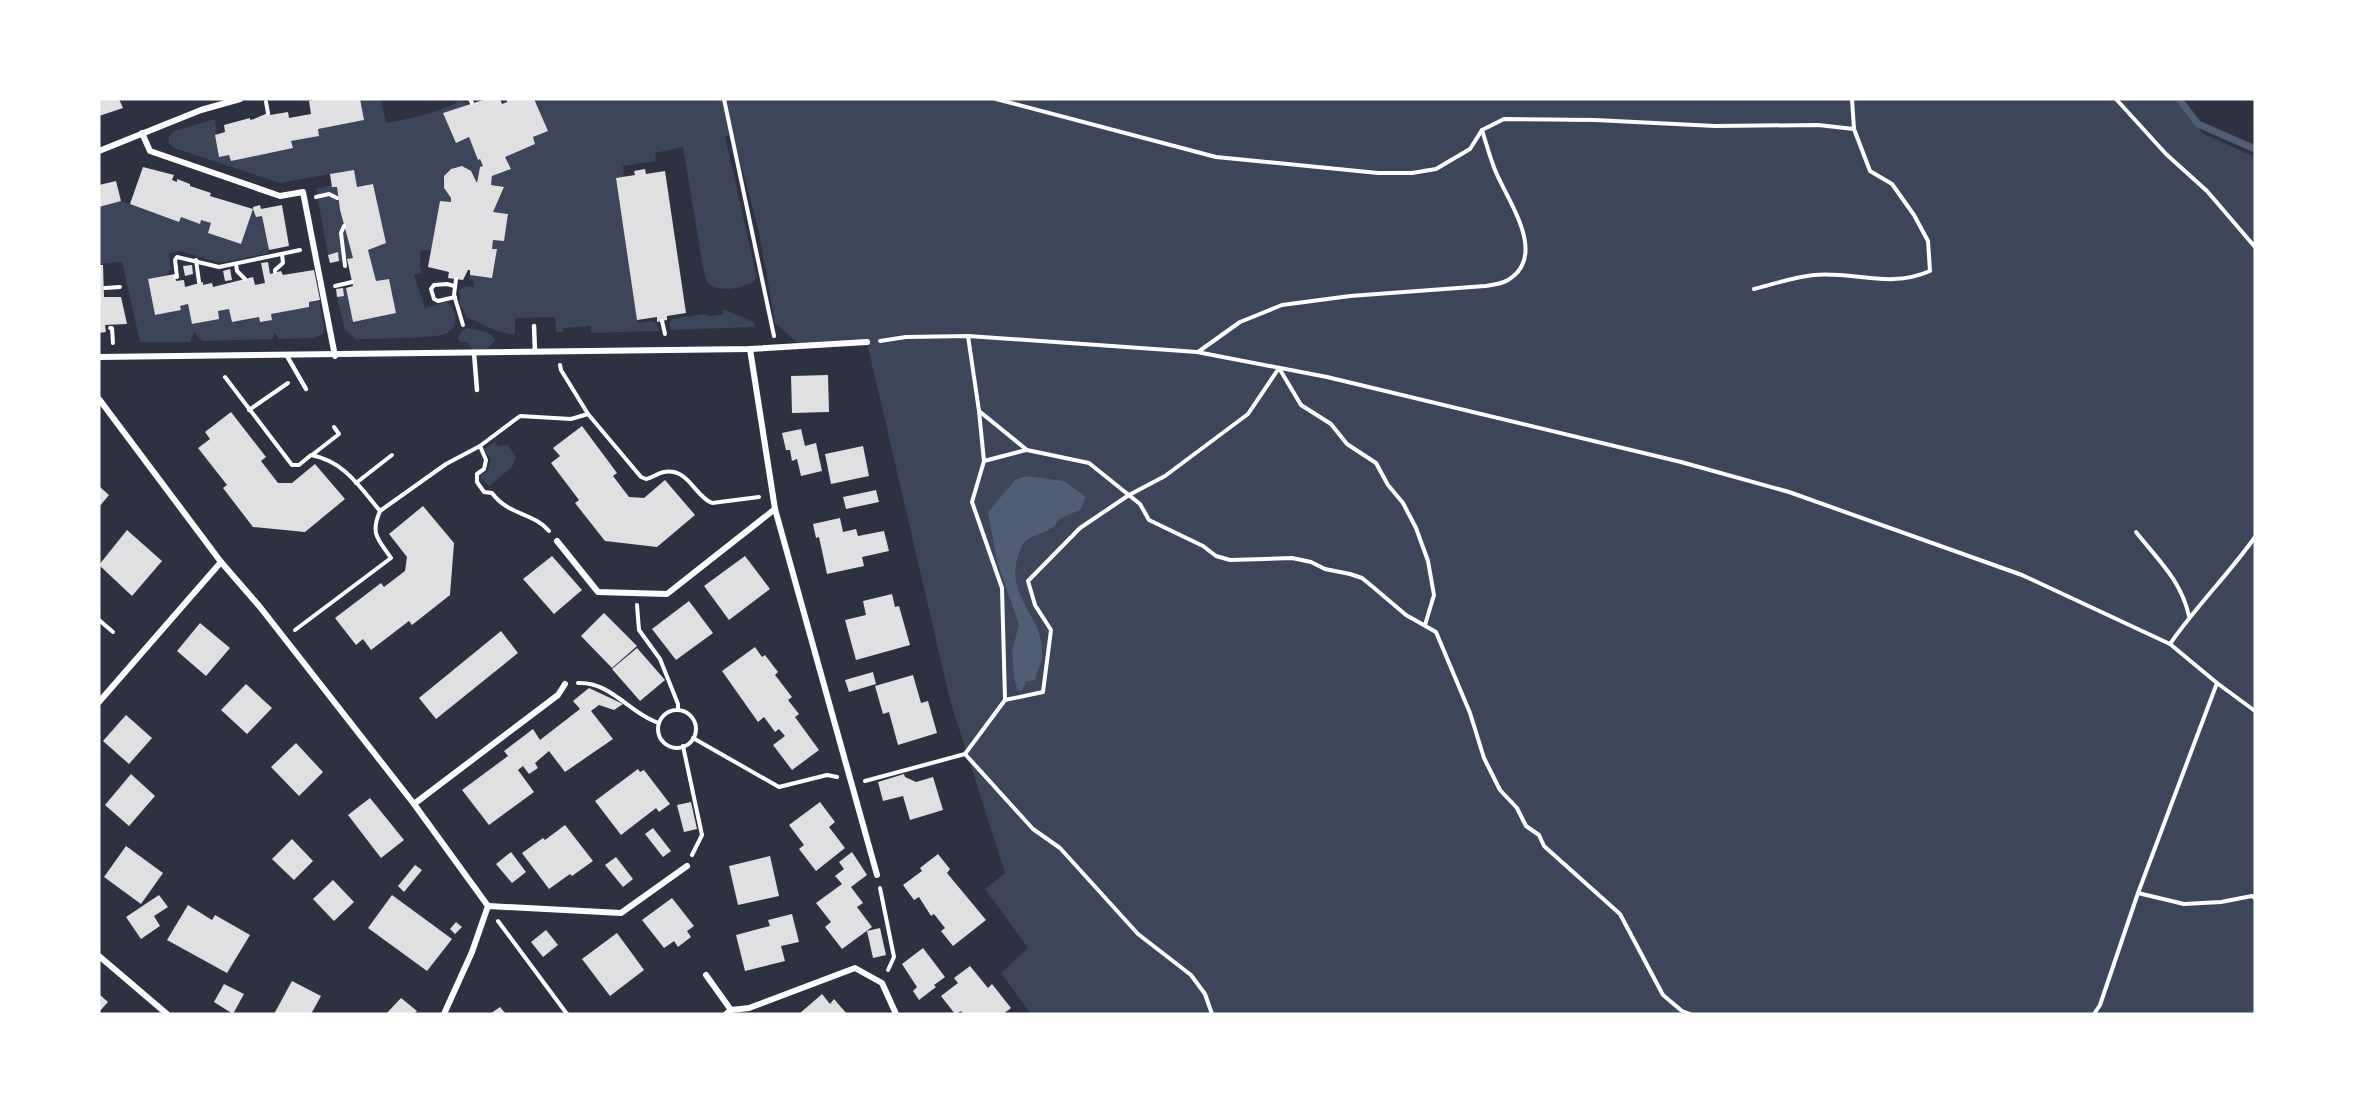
<svg xmlns="http://www.w3.org/2000/svg" width="2354" height="1113" font-family="Roboto,sans-serif">
	<style>
		.green { fill: #3c4559 }
		.water { fill: #4f5d75 }
		.lines { fill: none; stroke-linecap: round; stroke-linejoin: round }
		.stream { stroke: #4f5d75; stroke-width: 7 }
		.building { fill: #e0e0e3 }
		.path { stroke: #fff; stroke-width: 4 }
		.service { stroke: #fff; stroke-width: 4.5 }
		.minor { stroke: #fff; stroke-width: 6 }
	</style>
	<rect width="100%" height="100%" fill="#2d3142"/>
	<g class="green">
		<path d="M360 99H381L386 123C408 119 443 112 460 100L467 103V105L444 113 457 142 469 137 478 159H480L483 166 480 167 477 183C464 149 427 176 451 198V202L440 201 431 251 421 250 420 267 422 273 414 275 425 308 446 302 452 306C457 317 458 327 445 334 438 338 370 339 356 339L345 330 337 297 344 295 343 288H346L353 322 396 313 389 279 376 281 368 250 386 243 373 184 357 187 353 170 280 183 174 148 169 143V136L174 131 215 119 219 156 293 148 291 141 319 136 318 129 363 120Z"/>
		<path d="M534 99H2175L2202 133 2255 157V1014H1031L1001 973 1028 948 985 889 1005 873 950 700 867 343 801 346 775 323 759 232 733 134 725 136 756 274 755 281C741 289 720 293 707 283L703 268 683 147 655 153 656 161 623 166 624 177 616 178 638 323 652 321 657 324 659 331 591 333V326L563 328V332H556L555 317 515 318V334C498 335 484 323 467 318L460 303 459 290 466 286 473 287 474 281 469 280 470 275 492 277 497 250 492 249 493 240 504 241 508 214 493 212 504 188 491 185 492 176 510 169 505 157 535 144 533 137 547 131Z"/>
		<path d="M332 185 337 187 339 209 353 258 339 261 338 253 328 255 316 189Z"/>
		<path d="M121 201 179 222 181 217 200 224 201 220 211 223 208 233 241 244 253 209 256 217 262 216 269 253 220 263 180 251 169 253 171 270 167 271 168 275 148 279 155 315 180 310V306L188 304 218 311 229 309 259 317 260 322 271 314 309 307V302L319 301 324 326 323 333 315 338 279 339 275 333 272 339 202 341 194 332 190 342H140L122 262 99 264V207Z"/>
		<path d="M723 309 754 322 755 327 670 330V323L672 319 705 314 709 316 723 314Z"/>
		<path d="M467 328 487 332 496 340 486 349H472L468 342H460L458 338 462 331Z"/>
		<path d="M495 442 498 446 508 445 516 457 512 467 489 486 481 479V475L487 472 491 459 484 449Z"/>
	</g>
	<path class="water" d="M1026 476 1064 481 1086 497 1080 510 1059 519C1050 538 1029 530 1021 548 1000 595 1044 614 1042 654 1042 662 1037 672 1035 680L1015 684 1012 651 1019 625 997 561 988 512 1015 480Z"/>
	<g class="lines">
		<g class="stream">
			<path d="M2179 99 2198 124 2255 149"/>
			<path d="M1020 687 1022 682"/>
		</g>
	</g>
	<g class="building">
		<path d="M99 99H119L123 108 99 116Z"/>
		<path d="M318 99H360L364 120 318 129 319 136 291 141 293 148 231 161 229 155 219 157 215 135 225 132 224 125 250 118V120L254 119 270 112V115L288 112 289 118 311 114 309 101Z"/>
		<path d="M486 99H500L502 104 507 102V99H534L548 131 533 137 535 144 505 157 511 169 492 176 491 185 504 187 493 212 508 214 504 241 493 240 492 249H497L492 278 470 275V270H468L463 280 448 278 449 272 428 267 440 201 451 202V198L444 188V176L451 169 462 166 471 171 477 183 480 167 483 166 480 159 478 160 469 137 456 143 443 113Z"/>
		<path d="M143 167 174 175 172 180 177 182V179L190 184V186L211 193 210 196 253 209V207L260 205 261 209 282 205 289 246 269 250 262 216 256 217 253 209 241 244 208 233 211 223 201 220 200 224 181 217 179 222 130 204Z"/>
		<path d="M645 169 646 174 665 171 686 313 667 316V320L657 322V317L637 320 616 178 635 175 634 171Z"/>
		<path d="M354 170 357 187 373 184 386 243 368 250 376 281 389 279 396 313 353 322 346 288 353 286 347 259 353 258 340 210 337 187H332L330 174Z"/>
		<path d="M116 181 121 201 99 207V185Z"/>
		<path d="M338 252 339 261 330 263 328 255Z"/>
		<path d="M268 262 270 274 281 271 283 275 314 270 320 300 309 302V307L271 314 272 320 260 322 259 317 232 322 229 309 218 311 219 319 192 324 188 304 180 306 181 310 155 315 148 279 175 274 176 281 184 280 185 287 203 282V285L212 283 213 287 253 277 255 285 265 283 261 263Z"/>
		<path d="M99 265H103L104 297H121L127 324 105 325 106 332 99 333Z"/>
		<path d="M192 265 193 274 185 276 183 266Z"/>
		<path d="M230 269 232 280 225 281 223 271Z"/>
		<path d="M343 288 344 296 337 297 336 289Z"/>
		<path d="M828 375 829 412 792 413 791 376Z"/>
		<path d="M231 412 266 457 261 461 278 483H292L315 464 345 499 305 532 253 527 223 488 227 485 198 448 210 439 205 432Z"/>
		<path d="M582 426 617 473 613 476 629 497 644 498 665 480 695 515 657 547 605 541 575 503 579 500 551 463 560 456 553 448Z"/>
		<path d="M801 429 805 446 816 443 822 471 801 476 797 459 792 461 790 450H786L782 433Z"/>
		<path d="M863 446 869 476 831 484 825 454Z"/>
		<path d="M99 486 109 495 99 507Z"/>
		<path d="M876 490 879 502 846 509 843 497Z"/>
		<path d="M423 506 454 543 450 595 412 625 409 621 371 650 363 639 356 645 335 618 381 583 384 587 405 571 407 557 389 534Z"/>
		<path d="M840 518 843 532 856 529 858 536 884 531 889 551 862 557 864 566 827 574 819 537 816 538 813 524Z"/>
		<path d="M127 530 162 561 132 596 99 565Z"/>
		<path d="M552 556 582 590 554 614 523 579Z"/>
		<path d="M745 556 770 589 729 620 704 586Z"/>
		<path d="M892 594 895 607 899 606 910 645 856 660 845 620 866 615 863 601Z"/>
		<path d="M689 601 713 633 676 660 652 629Z"/>
		<path d="M604 613 637 646 612 668 581 636Z"/>
		<path d="M200 623 230 648 206 676 177 651Z"/>
		<path d="M501 631 518 653 436 719 419 698Z"/>
		<path d="M755 647 762 657 765 655 778 672 775 675 792 697 788 700 799 714 795 717 819 750 792 770 773 745 785 736 779 729 775 732 764 717 758 722 722 671Z"/>
		<path d="M637 648 665 680 640 701 612 669Z"/>
		<path d="M873 672 876 684 849 692 845 680Z"/>
		<path d="M913 675 921 703 928 701 937 733 898 745 889 712 883 714 875 686Z"/>
		<path d="M246 684 272 708 247 734 221 710Z"/>
		<path d="M589 688 623 704 614 710 599 705 591 711 613 739 565 772 549 751 535 763 538 768 529 774 523 766 518 770 534 792 489 825 462 790 508 756 504 751 533 729 540 740 580 709 573 701Z"/>
		<path d="M126 715 152 738 129 764 103 741Z"/>
		<path d="M296 743 323 772 299 796 271 767Z"/>
		<path d="M638 769 640 772 644 770 670 804 659 812 656 808 621 835 595 801Z"/>
		<path d="M131 774 155 796 129 826 105 805Z"/>
		<path d="M904 774 905 777 916 782 933 777 943 810 910 820 903 796 883 801 878 782Z"/>
		<path d="M370 798 404 840 381 858 348 815Z"/>
		<path d="M691 802 697 829 684 832 677 805Z"/>
		<path d="M820 802 835 822 829 827 845 848 816 871 799 849 804 845 789 825Z"/>
		<path d="M565 825 593 861 572 876 570 874 549 889 522 853 543 838 545 840Z"/>
		<path d="M653 828 671 851 663 857 645 834Z"/>
		<path d="M292 839 313 861 294 880 272 859Z"/>
		<path d="M126 846 163 873 141 904 104 877Z"/>
		<path d="M511 852 526 872 512 883 496 864Z"/>
		<path d="M852 852 867 875 851 887 863 903 857 907 872 927 842 949 825 927 831 922 816 903 842 884 835 876 844 869 839 862Z"/>
		<path d="M938 854 950 869 947 873 986 920 953 946 941 931 945 928 934 914 931 916 919 897 914 900 903 885 922 871 920 868Z"/>
		<path d="M770 856 779 896 738 905 729 866Z"/>
		<path d="M616 857 633 879 623 887 605 865Z"/>
		<path d="M415 865 422 870 404 892 398 886Z"/>
		<path d="M333 880 354 902 334 921 313 899Z"/>
		<path d="M159 895 168 907 154 916 160 926 141 939 126 917Z"/>
		<path d="M392 895 452 939 427 971 368 928Z"/>
		<path d="M672 898 694 926 687 931 691 937 678 947 674 941 664 948 642 920Z"/>
		<path d="M188 905 212 920 215 915 250 935 227 973 167 940Z"/>
		<path d="M792 914 799 942 781 946 785 961 745 971 736 935 770 926 768 920Z"/>
		<path d="M456 922 462 927 455 934 450 929Z"/>
		<path d="M880 928 886 955 873 958 867 931Z"/>
		<path d="M546 930 558 945 543 957 531 942Z"/>
		<path d="M617 933 644 970 610 996 582 959Z"/>
		<path d="M923 948 945 977 934 985 936 987 919 1000 913 991 917 987 902 964Z"/>
		<path d="M970 966 988 988 992 984 1011 1008 1003 1014H963L961 1011 955 1014 941 996 958 983 954 978Z"/>
		<path d="M292 981 321 996 311 1014H274Z"/>
		<path d="M224 984 244 994 233 1014 214 1002Z"/>
		<path d="M99 994 108 1002 99 1012Z"/>
		<path d="M822 994 830 1004 834 999 847 1014H799Z"/>
		<path d="M401 998 417 1011 414 1014H386Z"/>
		<path d="M500 1007 506 1014H490Z"/>
	</g>
	<g class="lines">
		<g class="path">
			<path d="M470 99 472 103"/>
			<path d="M724 99 774 336"/>
			<path d="M996 99 1216 157 1378 173H1412L1436 169 1470 149 1482 130 1504 119 1595 120 1715 126 1818 125 1854 129 1852 99"/>
			<path d="M2116 99 2166 154 2207 191 2255 247"/>
			<path d="M266 102 268 113"/>
			<path d="M316 197 329 194 337 198"/>
			<path d="M344 226 341 233 345 266"/>
			<path d="M196 260 199 282"/>
			<path d="M236 264 237 271 245 279"/>
			<path d="M275 272V270L283 263 282 254"/>
			<path d="M175 277H177L175 260 177 257 219 267 300 250"/>
			<path d="M456 279 454 295 463 325"/>
			<path d="M335 286 352 282"/>
			<path d="M454 286 447 284 434 285 431 289 434 299 438 301 455 297"/>
			<path d="M105 288 120 287"/>
			<path d="M1754 289C1774 284 1794 277 1814 275 1854 271 1889 289 1930 271L1928 241 1914 215 1892 184 1870 171 1854 129"/>
			<path d="M662 321 665 334"/>
			<path d="M110 328H112L113 343"/>
			<path d="M880 341 906 337 968 336 1197 352 1327 377 1681 462 1789 492 2022 575 2170 644 2217 683 2255 711"/>
			<path d="M1198 352 1240 322 1282 305 1350 296 1485 286C1492 285 1502 284 1508 280 1549 255 1507 200 1495 170 1490 157 1486 143 1482 130"/>
			<path d="M225 377 292 465H299L311 455C344 461 360 487 380 511"/>
			<path d="M249 410 288 383"/>
			<path d="M979 411 1027 450 1089 463 1140 504 1149 520 1203 546 1216 556 1230 560 1292 558 1311 562 1325 569 1350 574 1362 578 1373 587 1406 615 1436 632 1470 713 1484 758 1500 790 1517 808 1526 826 1539 835 1544 846 1620 914 1663 995 1682 1011 1690 1014"/>
			<path d="M588 414 641 477 646 479C652 478 658 473 664 472 689 468 694 496 712 503L759 497"/>
			<path d="M480 446 486 460 484 469 477 474V482L484 492 492 493C509 516 533 512 549 531"/>
			<path d="M312 455 339 434 334 427"/>
			<path d="M984 461 1026 450"/>
			<path d="M356 483 392 455"/>
			<path d="M2136 532C2158 560 2181 580 2189 616"/>
			<path d="M637 605 639 630 660 659 678 704V710"/>
			<path d="M99 620 113 632"/>
			<path d="M295 630 391 558C378 539 370 534 380 511L446 464 480 446 520 416 571 419 588 414 561 370 560 365"/>
			<path d="M2170 644C2196 606 2229 574 2255 537"/>
			<path d="M578 683C610 681 632 715 659 723"/>
			<path d="M1005 700 1043 692 1051 630 1035 605 1028 581 1080 528 1129 495 1165 476 1248 414 1279 368 1301 405 1331 424 1347 444 1376 463 1388 485 1403 503 1416 528 1428 561 1434 595 1425 625"/>
			<circle cx="677" cy="729" r="19"/>
			<path d="M693 738 779 787 827 775 837 777"/>
			<path d="M683 746 702 835 692 855"/>
			<path d="M965 754 1033 829 1060 848 1138 934 1191 975 1205 994 1212 1014"/>
			<path d="M865 781 965 754 1005 700 1002 588 972 502 984 461 979 411 968 336"/>
			<path d="M880 888 894 957 888 970"/>
			<path d="M2138 893 2184 904 2221 902 2252 896 2255 898"/>
			<path d="M498 921 567 1014"/>
			<path d="M2094 1014 2100 1005 2138 893 2217 683"/>
		</g>
		<g class="service">
			<path d="M534 326 535 352"/>
			<path d="M474 353 477 390"/>
			<path d="M287 356 306 389"/>
		</g>
		<g class="minor">
			<path d="M142 133 150 151 280 196 303 192 335 356"/>
			<path d="M99 151 201 110 240 99"/>
			<path d="M750 349 775 509 877 875"/>
			<path d="M99 357 750 349 867 342"/>
			<path d="M99 399 221 562 260 607 414 804 488 906 472 952 444 1014"/>
			<path d="M557 541 598 592 667 594 775 509"/>
			<path d="M99 702 221 562"/>
			<path d="M414 804 558 695 565 684"/>
			<path d="M488 906 621 913 687 866"/>
			<path d="M99 956 167 1014"/>
			<path d="M706 975 731 1010"/>
			<path d="M726 1014 731 1010 749 1008 855 968 882 983 896 1014"/>
		</g>
	</g>
	<rect width="2354" height="1113" fill="none" stroke="#ffffff" stroke-width="201"/>
</svg>
